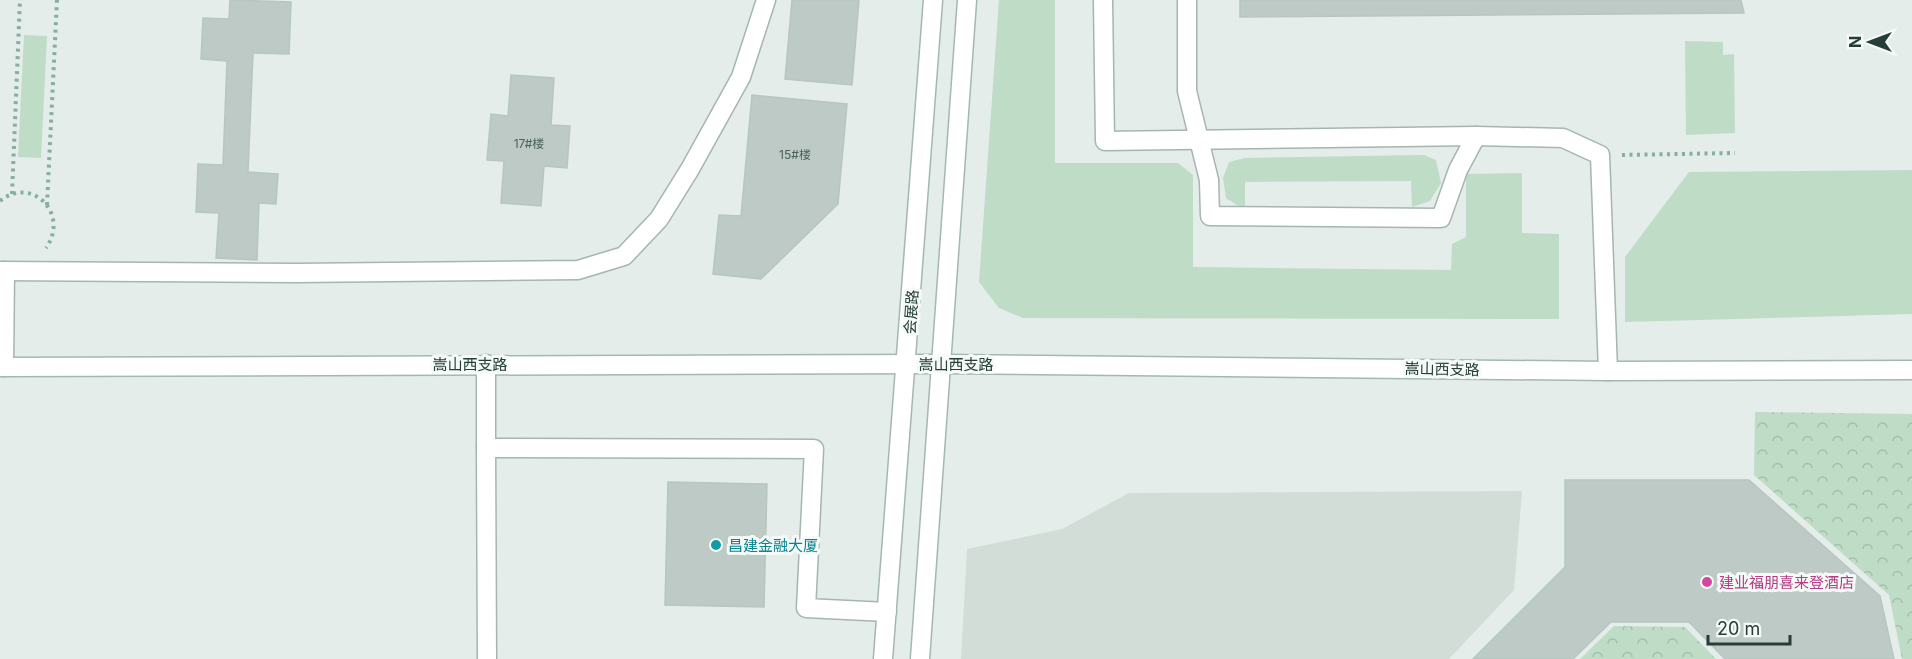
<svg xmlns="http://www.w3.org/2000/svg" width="1912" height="659" font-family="Inter,'Noto Sans SC',sans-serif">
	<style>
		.built { fill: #d3ddd8 }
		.forest { fill: url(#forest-crowns) }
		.green { fill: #bfdcc7 }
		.building { fill: #bdcac5; stroke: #b7c6c0; stroke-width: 1.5 }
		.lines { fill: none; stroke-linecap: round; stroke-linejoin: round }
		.street-casing { stroke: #a7b5b0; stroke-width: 21 }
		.secondary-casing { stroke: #a3b8b1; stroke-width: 21 }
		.path { stroke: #87aea2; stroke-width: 4; stroke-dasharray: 3 4.5; stroke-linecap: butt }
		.street { stroke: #fff; stroke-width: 18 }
		.secondary { stroke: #fff; stroke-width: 18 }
		.culture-dot { fill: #0f9aa8; stroke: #f5f9f7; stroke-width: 2 }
		.hotel-dot { fill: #d1479c; stroke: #f5f9f7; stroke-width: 2 }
		.labels { text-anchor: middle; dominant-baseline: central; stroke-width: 6; stroke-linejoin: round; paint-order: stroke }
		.number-label { font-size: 12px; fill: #4b615a }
		.street-label { font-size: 15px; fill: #253e37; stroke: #f5f9f7 }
		.culture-label { font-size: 15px; fill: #0d838f; stroke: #f5f9f7; text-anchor: start }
		.hotel-label { font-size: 15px; fill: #b23c85; stroke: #f5f9f7; text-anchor: start }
	</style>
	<defs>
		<pattern id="forest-crowns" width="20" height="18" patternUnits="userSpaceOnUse" patternTransform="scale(1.5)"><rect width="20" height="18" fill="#bfdcc7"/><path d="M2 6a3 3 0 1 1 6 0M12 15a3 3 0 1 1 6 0" fill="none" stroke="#a4beac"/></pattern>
	</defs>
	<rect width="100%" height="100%" fill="#e4ede9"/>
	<path class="built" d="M1522 491 1514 590 1449 659H961L967 549 1062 529 1129 493Z"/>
	<g class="forest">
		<path d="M1755 412 1912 414V659H1902L1889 595 1754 475Z"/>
		<path d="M1614 626 1685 627 1716 659H1580Z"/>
	</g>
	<g class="green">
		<path d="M999 0H1055V163H1178L1193 175V267L1451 270 1452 244 1466 237V174L1522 173V233L1559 234V319L1023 318 999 308 979 282Z"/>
		<path d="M24 35 47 36 41 158 18 157Z"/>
		<path d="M1685 41 1723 42V55L1734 54 1735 133 1686 135Z"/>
		<path d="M1424 155 1436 160 1441 183 1430 201 1412 207 1411 181 1245 182V210L1226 198 1223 178 1229 162 1244 158Z"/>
		<path d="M1912 170V314L1625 322V257L1689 172Z"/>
	</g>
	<g class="building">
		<path d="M230 0 291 2 289 54 253 53 248 172 278 174 276 204 259 203 257 260 216 258 219 213 196 212 198 164 223 165 227 61 201 59 203 18 229 19Z"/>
		<path d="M792 0H859L852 85 785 79Z"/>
		<path d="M1240 0H1741L1744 13 1240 17Z"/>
		<path d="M511 75 554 78 551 125 570 126 567 168 544 166 541 206 501 203 504 161 487 160 491 114 508 116Z"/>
		<path d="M752 95 847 104 838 204 761 279 713 274 719 215 741 216Z"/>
		<path d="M1565 480H1749L1880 596 1894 659H1725L1689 622H1611L1573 659H1473L1565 567Z"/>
		<path d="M668 482 767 484 764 607 665 605Z"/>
	</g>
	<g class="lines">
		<g class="street-casing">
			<g id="street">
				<path d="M1103 0 1105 141 1476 136 1563 138 1600 155 1608 371"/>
				<path d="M1187 0V91L1209 180 1210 216 1441 218 1458 170 1476 136"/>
				<path d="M0 271 296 273 578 270 624 256 659 219 690 169 741 77 766 0"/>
				<path d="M486 364V448L814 449 806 608 887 612"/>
				<path d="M4 367 5 271"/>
				<path d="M486 448 487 659"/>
			</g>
		</g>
		<g class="secondary-casing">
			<g id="secondary">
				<path d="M0 367 940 364 1608 371 1912 370"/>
				<path d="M883 659 933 0"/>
				<path d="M920 659 967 0"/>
			</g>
		</g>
		<g class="path">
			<path d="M1622 155 1735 153"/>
			<path d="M12 194 20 0"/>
			<path d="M0 201C32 175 70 214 46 248"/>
			<path d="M47 205 57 0"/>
		</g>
		<use href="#street" class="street"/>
		<use href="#secondary" class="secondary"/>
	</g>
	<circle class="culture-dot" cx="716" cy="545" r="6"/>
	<circle class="hotel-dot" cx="1707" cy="582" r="6"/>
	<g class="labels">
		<g class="number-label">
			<text x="529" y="143">17#楼</text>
			<text x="795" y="154">15#楼</text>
		</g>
		<g class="street-label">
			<text transform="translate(911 312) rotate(-86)">会展路</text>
			<text x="470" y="364">嵩山西支路</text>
			<text x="956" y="364">嵩山西支路</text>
			<text transform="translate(1442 369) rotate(1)">嵩山西支路</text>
		</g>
		<g class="culture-label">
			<text x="728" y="545">昌建金融大厦</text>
		</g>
		<g class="hotel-label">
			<text x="1719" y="582">建业福朋喜来登酒店</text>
		</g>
	</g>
	<g transform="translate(1870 42) rotate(270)" stroke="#f5f9f7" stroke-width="4.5" paint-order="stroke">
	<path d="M0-4.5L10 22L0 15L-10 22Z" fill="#253e37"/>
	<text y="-9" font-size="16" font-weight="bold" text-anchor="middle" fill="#253e37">N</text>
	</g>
	<path d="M1708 635v9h82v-9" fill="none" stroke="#253e37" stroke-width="3"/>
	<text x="1717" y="635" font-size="18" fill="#253e37" stroke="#f5f9f7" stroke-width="4.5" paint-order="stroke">20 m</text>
</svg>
